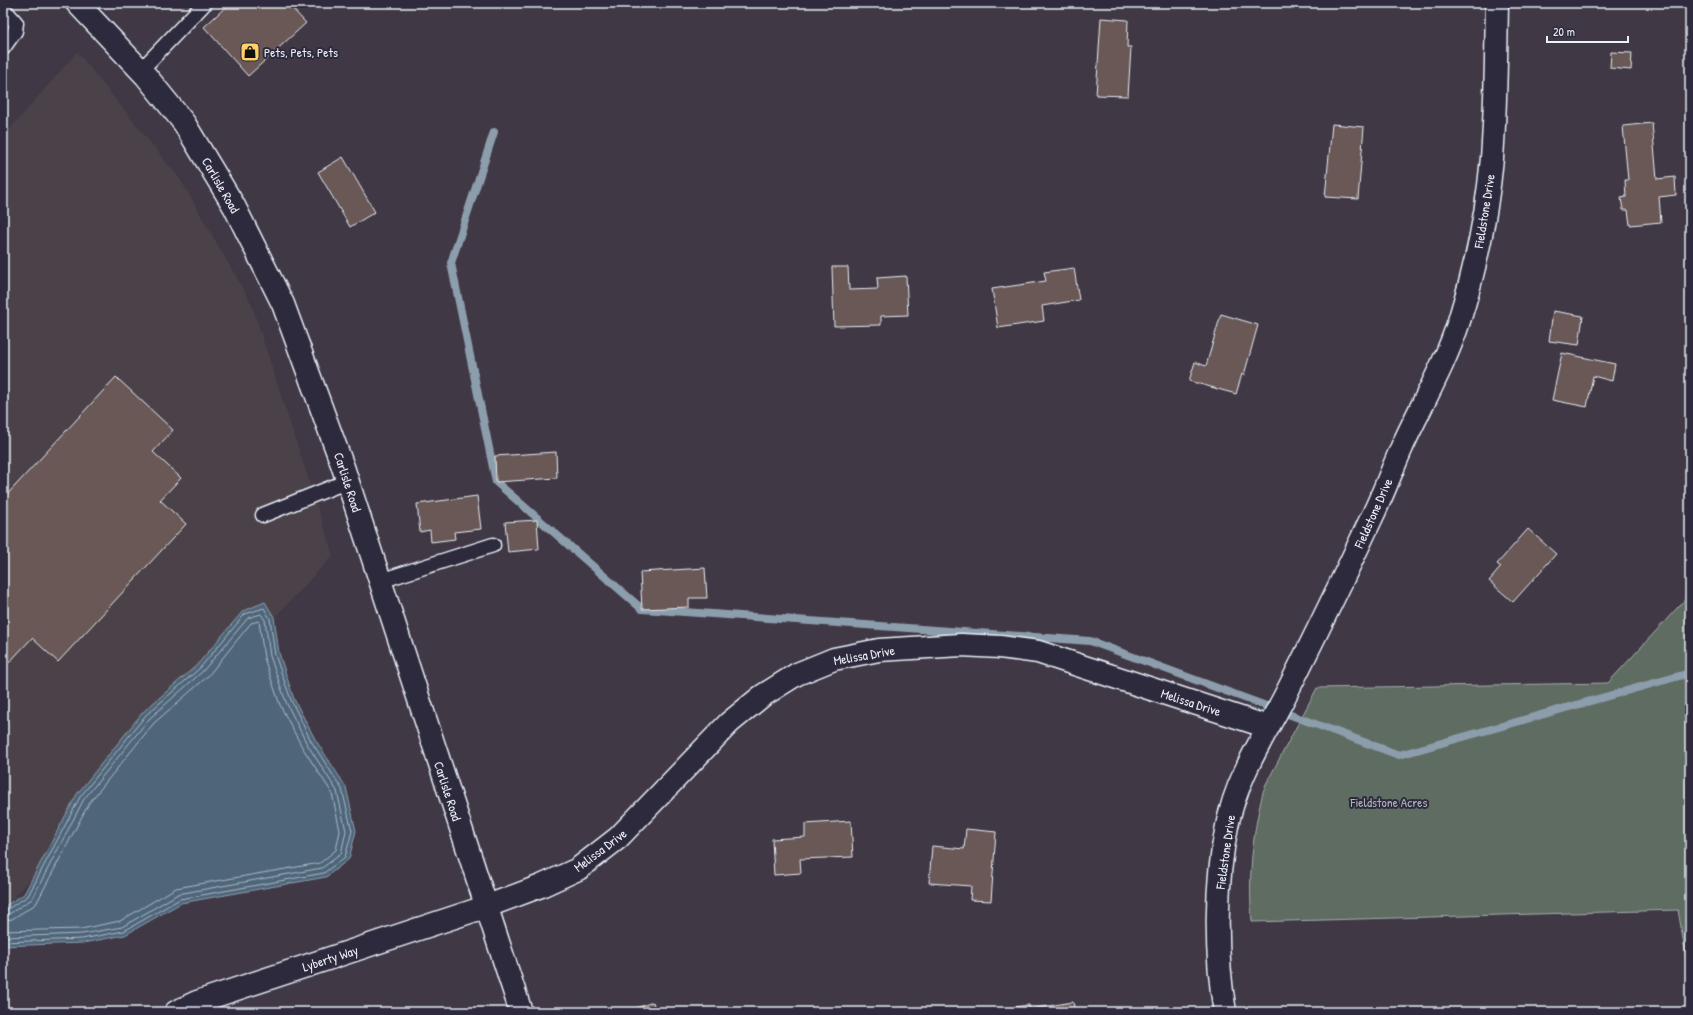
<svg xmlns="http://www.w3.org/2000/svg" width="1693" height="1015" font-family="'Patrick Hand',sans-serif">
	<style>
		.built { fill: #4c424a }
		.green { fill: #5f6c62; stroke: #a4aead }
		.water { fill: #4f667a; stroke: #8c9eac }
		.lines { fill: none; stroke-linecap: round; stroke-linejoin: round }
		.shore { stroke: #abb9c6; stroke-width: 1 }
		.stream { stroke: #8c9eac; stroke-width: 8 }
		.building { fill: #695957; stroke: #e8f1f8 }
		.service-casing { stroke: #e8f1f8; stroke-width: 17 }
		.minor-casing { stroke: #e8f1f8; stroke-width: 25 }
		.secondary-casing { stroke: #e8f1f8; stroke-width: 25 }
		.service { stroke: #2f2a3d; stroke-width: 14 }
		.minor { stroke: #2f2a3d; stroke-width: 22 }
		.secondary { stroke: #2f2a3d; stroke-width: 22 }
		.labels { text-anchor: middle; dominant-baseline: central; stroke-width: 4; stroke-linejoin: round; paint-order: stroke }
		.poi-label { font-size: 13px; fill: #e8f1f8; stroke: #2f2a3d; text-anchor: start }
		.street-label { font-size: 13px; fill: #e8f1f8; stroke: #2f2a3d }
		.park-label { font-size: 13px; fill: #aab5b4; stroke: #2f2a3d }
	</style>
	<rect width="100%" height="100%" fill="#403845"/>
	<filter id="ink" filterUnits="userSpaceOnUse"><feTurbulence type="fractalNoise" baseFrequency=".025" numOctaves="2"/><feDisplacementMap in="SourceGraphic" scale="8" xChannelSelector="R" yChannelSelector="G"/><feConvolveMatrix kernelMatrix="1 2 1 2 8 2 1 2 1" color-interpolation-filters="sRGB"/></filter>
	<g filter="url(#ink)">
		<path class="built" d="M77 52 180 179 251 303 333 555 3 909V137Z"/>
		<path class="green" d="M1690 594V979L1678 910 1252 922C1248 878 1252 836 1263 792L1266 784 1317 688 1608 683Z"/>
		<path class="water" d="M265 602 274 617 279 653 294 699 315 739 346 787 356 831 349 859 326 877 181 903 125 935 83 943 3 946V907L24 894 77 794 143 712 197 665 243 611Z"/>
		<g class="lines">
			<g class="shore">
				<path d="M3 910H6L28 896 80 797 146 715 200 668 245 614 264 608 270 619 275 655 291 700 311 741 342 789 352 831 345 857 324 873 180 899 124 931 82 939 3 942"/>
				<path d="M3 915 9 914 32 899 84 799 149 719 203 671 248 618 261 614 265 620 270 656 286 702 307 744 337 791 346 831 341 854 322 868 178 894 122 927 82 934 3 937"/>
				<path d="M3 921 12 919 36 904 89 803 154 723 208 676 251 623 259 621 264 658 280 705 302 747 332 793 340 831 336 850 320 863 176 888 120 921 81 929 3 931"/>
			</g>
			<path class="stream" d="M494 132 451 263 496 482 642 609 1090 641 1399 755 1690 673"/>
		</g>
		<g class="building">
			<path d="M230 3H287L306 23 248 76 204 27Z"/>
			<path d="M1101 18 1128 20 1127 47H1131L1128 96 1096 95Z"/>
			<path d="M1611 52 1632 53 1631 70 1610 68Z"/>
			<path d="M1652 123 1657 179 1675 177 1676 195 1659 197 1661 222 1630 225 1628 210H1623L1621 198 1626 197 1625 180H1628L1623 126Z"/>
			<path d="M1332 124 1364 127 1358 199 1325 197Z"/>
			<path d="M343 157 375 212 350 227 318 172Z"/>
			<path d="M832 267H848L849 290 878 289 877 278 906 276 908 315 881 316V325L834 326Z"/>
			<path d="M1074 268 1079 300 1042 306 1044 321 998 328 992 289 1046 281 1044 272Z"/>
			<path d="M1553 311 1583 316 1579 345 1549 341Z"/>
			<path d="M1221 314 1258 325 1244 375 1242 374 1236 394 1189 381 1195 362 1206 366Z"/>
			<path d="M1562 353 1615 364 1612 381 1593 376 1587 407 1552 400Z"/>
			<path d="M116 377 173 430 153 452 181 478 160 500 186 524 58 662 32 638 3 669V499Z"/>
			<path d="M556 452 557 478 496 482 495 456Z"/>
			<path d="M477 496 481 529 454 532 455 539 431 542 430 530 420 532 417 504Z"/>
			<path d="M537 520 539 549 508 552 505 522Z"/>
			<path d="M1528 529 1556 554 1513 602 1489 581 1501 567 1497 564Z"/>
			<path d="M705 568 707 598H689V607L642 609 640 572Z"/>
			<path d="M851 821 853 857 800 859 801 873 774 875 772 839 805 837V824Z"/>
			<path d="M966 829 996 832 991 901 970 900 971 886 929 883 932 846 964 849Z"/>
			<path d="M653 1002 656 1012H625Z"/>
			<path d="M1073 1002 1075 1012H1015L1014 1007 1029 1005 1030 1009Z"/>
		</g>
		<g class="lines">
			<g class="service-casing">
				<g id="service">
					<path d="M3 8 16 23 15 31 3 48"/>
					<path d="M141 70 205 3"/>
					<path d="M263 515 348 481"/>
					<path d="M380 581 493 545"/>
				</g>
			</g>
			<g class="minor-casing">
				<g id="minor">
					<path d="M176 1012 197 1002 485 907 541 886 578 869 618 838 729 723 762 696 797 674 834 659 879 650 961 645 1000 647 1038 652 1268 727"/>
					<path d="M1225 1012C1215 954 1215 883 1227 826 1237 775 1266 734 1288 690 1316 634 1344 577 1370 521 1382 497 1391 472 1402 447 1421 405 1445 365 1459 321 1476 268 1487 213 1492 158 1496 107 1496 55 1497 3"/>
				</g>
			</g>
			<g class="secondary-casing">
				<path id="secondary" d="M77 3 146 76 184 123 234 206 283 304 343 467 521 1012"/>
			</g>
			<use href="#service" class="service"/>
			<use href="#minor" class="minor"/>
			<use href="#secondary" class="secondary"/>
		</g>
	</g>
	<defs>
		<g id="shop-square" transform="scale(1)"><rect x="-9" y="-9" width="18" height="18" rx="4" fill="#ffd166" stroke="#2f2a3d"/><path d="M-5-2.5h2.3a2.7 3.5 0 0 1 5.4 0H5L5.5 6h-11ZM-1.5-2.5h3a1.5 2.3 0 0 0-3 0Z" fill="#111"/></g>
	</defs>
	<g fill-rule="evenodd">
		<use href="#shop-square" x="250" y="52"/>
	</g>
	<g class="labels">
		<g class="poi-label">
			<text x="264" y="52">Pets, Pets, Pets</text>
		</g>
		<g class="street-label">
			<text transform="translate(221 185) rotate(60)">Carlisle Road</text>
			<text transform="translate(1484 211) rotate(-81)">Fieldstone Drive</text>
			<text transform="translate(348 482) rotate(72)">Carlisle Road</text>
			<text transform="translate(1373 513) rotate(-66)">Fieldstone Drive</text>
			<text transform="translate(864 655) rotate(-10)">Melissa Drive</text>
			<text transform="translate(1191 702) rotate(18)">Melissa Drive</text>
			<text transform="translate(448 791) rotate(72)">Carlisle Road</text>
			<text transform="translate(600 850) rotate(-37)">Melissa Drive</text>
			<text transform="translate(1225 852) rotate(-82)">Fieldstone Drive</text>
			<text transform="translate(330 958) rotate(-18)">Lyberty Way</text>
		</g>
		<g class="park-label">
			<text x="1389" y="802">Fieldstone Acres</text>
		</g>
	</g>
	<rect width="1693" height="1015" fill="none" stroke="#2f2a3d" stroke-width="16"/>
	<rect x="8" y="8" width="1677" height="999" fill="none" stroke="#e8f1f8" stroke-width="1.5" filter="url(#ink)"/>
	<path d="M1547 36v6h81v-6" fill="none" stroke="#e8f1f8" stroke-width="2"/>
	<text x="1553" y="36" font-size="12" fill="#e8f1f8" stroke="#2f2a3d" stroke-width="3" paint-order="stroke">20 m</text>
</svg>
